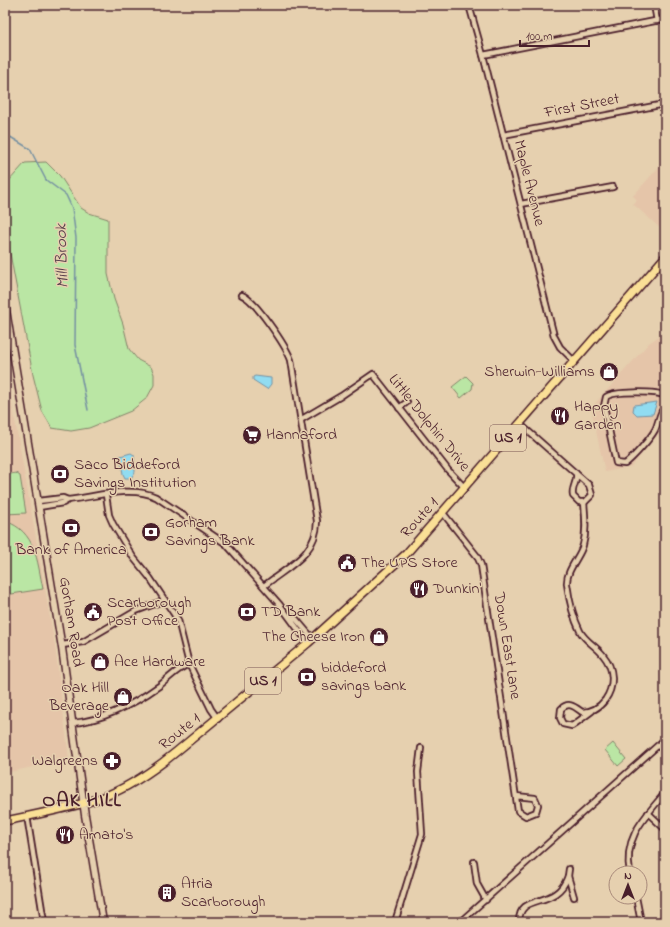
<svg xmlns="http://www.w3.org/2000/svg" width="670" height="927" font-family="'Indie Flower',sans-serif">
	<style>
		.built { fill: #e5c5a9 }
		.green { fill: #bae6a4; stroke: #828268 }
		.water { fill: #91dcf1; stroke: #7590a2 }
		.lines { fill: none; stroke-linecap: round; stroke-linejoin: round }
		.stream { stroke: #7590a2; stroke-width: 1.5 }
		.street-casing { stroke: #4a1f2b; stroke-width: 8 }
		.secondary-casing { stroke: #4a1f2b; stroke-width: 9 }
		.primary-casing { stroke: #4a1f2b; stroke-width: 10 }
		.street { stroke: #e6d0af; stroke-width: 4.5 }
		.secondary { stroke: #e6d0af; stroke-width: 6 }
		.primary { stroke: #fadf96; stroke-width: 7 }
		.labels { text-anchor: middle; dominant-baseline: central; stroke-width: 3; stroke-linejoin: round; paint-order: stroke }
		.shield { fill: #e6d0af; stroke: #795453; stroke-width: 1 }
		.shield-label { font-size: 15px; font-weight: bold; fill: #4a1f2b }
		.street-label { font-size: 16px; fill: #4a1f2b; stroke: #e6d0af }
		.poi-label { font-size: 16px; fill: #4a1f2b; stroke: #e6d0af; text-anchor: start }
		.water-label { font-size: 17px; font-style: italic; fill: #553b49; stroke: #e6d0af }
		.district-label { font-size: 20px; font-weight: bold; letter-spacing: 1px; fill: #4a1f2b; stroke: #e6d0af }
	</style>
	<rect width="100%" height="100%" fill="#e6d0af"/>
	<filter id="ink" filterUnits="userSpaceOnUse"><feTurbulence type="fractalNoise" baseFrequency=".025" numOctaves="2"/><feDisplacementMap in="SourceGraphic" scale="8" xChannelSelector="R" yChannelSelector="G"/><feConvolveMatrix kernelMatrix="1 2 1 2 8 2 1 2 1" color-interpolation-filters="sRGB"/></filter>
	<g filter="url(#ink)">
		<g class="built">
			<path d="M665 160V229L659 227 633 204 637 200 633 196Z"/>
			<path d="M665 332V421L661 431 631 467 605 472 591 408 649 343Z"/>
			<path d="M5 364 55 646 69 759 5 773Z"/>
		</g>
		<g class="green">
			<path d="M46 162 60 176 81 208 89 213 108 219V274L114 299 123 324 129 349 138 360 151 367 154 374V385L147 398 131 411 89 428 71 431 52 428 42 411 33 375 5 227V191L8 182 25 163Z"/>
			<path d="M466 376 473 383 472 389 461 398 452 387Z"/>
			<path d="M16 473 20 476 26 513 5 514V475Z"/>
			<path d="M5 521C36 531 37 561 43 589L5 595Z"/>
			<path d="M613 743 626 759 618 766 605 750Z"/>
		</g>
		<g class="water">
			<path d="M255 376 271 378V384L267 389 253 380V377Z"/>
			<path d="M657 402 653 414 637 415 633 411 634 405Z"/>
			<path d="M131 453 134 455 135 472 131 478H125L123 474 120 456Z"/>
		</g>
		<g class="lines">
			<path class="stream" d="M5 127 7 135 30 149 46 180 66 195 72 208 76 238 75 345 88 410"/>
			<g class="street-casing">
				<g id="street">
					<path d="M469 5 483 55 554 336 560 347 574 361"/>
					<path d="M654 5 657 21"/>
					<path d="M483 55 665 19"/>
					<path d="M503 135 665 104"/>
					<path d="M521 204 613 187"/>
					<path d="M660 262 665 270"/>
					<path d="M242 295C255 300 286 346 291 360L317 521C317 555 287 567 264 586"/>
					<path d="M665 396C657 391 613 391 606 397L604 406 616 463 625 464C633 458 650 439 655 430 659 422 659 413 665 406"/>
					<path d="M399 408 407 402"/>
					<path d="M302 419 341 396 373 374 448 470 465 488"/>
					<path d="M520 424 589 485 592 495 585 502H579L573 496C571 487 578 482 576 473"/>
					<path d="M106 495 109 515 113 524 133 557 150 578 178 620 189 664 211 709 218 719"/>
					<path d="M38 501 63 498 68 500"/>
					<path d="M584 502C585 516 587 531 583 545 580 557 566 570 567 584 569 599 573 617 580 631 585 641 596 646 603 655 614 668 615 686 605 700 599 708 592 712 582 712 575 707 569 701 561 709L560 718 563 724 572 726 592 711"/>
					<path d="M39 507 63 503 68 500C96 497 130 485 156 497L226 544 280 605 308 643"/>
					<path d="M443 513 477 556 481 565 518 811 526 816 536 812 538 805 535 798 516 796"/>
					<path d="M290 617 296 619 313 639"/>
					<path d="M62 645 83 642 136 611 165 600"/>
					<path d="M73 723C105 720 134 704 159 686 168 679 178 668 189 664"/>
					<path d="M648 813 665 829"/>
					<path d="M27 816 44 922"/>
					<path d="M474 862 477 884 486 900"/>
					<path d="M569 869 568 876 574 897"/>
					<path d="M630 873C623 838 644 818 665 793"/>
					<path d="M636 897 641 922"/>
					<path d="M395 922 422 834 418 772 421 748"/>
					<path d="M460 922 665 739"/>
					<path d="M519 922C519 891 556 911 568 876"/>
				</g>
			</g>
			<g class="secondary-casing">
				<path id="secondary" d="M5 304 62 648 85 815 103 922"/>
			</g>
			<g class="primary-casing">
				<path id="primary" d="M5 821C37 814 73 808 103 797 130 787 154 770 176 752L308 643 406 554 665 257"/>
			</g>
			<use href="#street" class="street"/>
			<use href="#secondary" class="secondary"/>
			<use href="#primary" class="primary"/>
		</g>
	</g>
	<defs>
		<g id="shop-disc" transform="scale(1)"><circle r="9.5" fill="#4a1f2b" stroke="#e6d0af"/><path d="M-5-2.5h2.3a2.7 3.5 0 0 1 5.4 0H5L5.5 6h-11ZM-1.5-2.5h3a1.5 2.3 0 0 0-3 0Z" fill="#fff"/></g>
		<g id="restaurant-disc" transform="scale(1)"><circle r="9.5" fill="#4a1f2b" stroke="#e6d0af"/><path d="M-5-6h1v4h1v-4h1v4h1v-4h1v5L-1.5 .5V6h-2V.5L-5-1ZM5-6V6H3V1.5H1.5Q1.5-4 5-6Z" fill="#fff"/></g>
		<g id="supermarket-disc" transform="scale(1)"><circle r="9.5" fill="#4a1f2b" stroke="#e6d0af"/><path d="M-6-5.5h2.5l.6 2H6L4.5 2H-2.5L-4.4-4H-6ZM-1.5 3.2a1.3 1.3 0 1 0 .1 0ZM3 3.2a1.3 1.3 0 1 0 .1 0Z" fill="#fff"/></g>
		<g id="bank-disc" transform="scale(1)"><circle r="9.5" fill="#4a1f2b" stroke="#e6d0af"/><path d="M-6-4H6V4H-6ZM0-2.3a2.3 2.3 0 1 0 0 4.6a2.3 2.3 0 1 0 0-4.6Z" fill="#fff"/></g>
		<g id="civic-disc" transform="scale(1)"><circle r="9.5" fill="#4a1f2b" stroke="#e6d0af"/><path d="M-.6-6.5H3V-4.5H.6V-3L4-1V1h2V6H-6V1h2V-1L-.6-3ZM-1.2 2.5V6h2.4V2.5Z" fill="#fff"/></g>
		<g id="pharmacy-disc" transform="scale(1)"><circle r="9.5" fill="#4a1f2b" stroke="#e6d0af"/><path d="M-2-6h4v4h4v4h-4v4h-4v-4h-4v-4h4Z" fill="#fff"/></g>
		<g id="building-disc" transform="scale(1)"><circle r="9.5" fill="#4a1f2b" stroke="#e6d0af"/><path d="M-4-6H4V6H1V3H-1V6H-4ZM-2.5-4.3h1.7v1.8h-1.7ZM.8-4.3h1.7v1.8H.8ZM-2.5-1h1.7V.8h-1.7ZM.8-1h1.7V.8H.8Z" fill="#fff"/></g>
	</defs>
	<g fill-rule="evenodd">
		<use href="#shop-disc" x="609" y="372"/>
		<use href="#restaurant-disc" x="560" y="416"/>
		<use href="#supermarket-disc" x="252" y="435"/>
		<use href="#bank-disc" x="60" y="474"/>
		<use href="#bank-disc" x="71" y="528"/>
		<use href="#bank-disc" x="151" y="532"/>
		<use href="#civic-disc" x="347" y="563"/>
		<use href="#restaurant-disc" x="419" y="589"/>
		<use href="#civic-disc" x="93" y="612"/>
		<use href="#bank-disc" x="247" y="612"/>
		<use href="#shop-disc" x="379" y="637"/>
		<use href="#shop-disc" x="100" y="662"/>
		<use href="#bank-disc" x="307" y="677"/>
		<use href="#shop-disc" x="123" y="697"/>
		<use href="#pharmacy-disc" x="112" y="761"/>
		<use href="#restaurant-disc" x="65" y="835"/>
		<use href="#building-disc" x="167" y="893"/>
	</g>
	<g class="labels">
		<g class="shield">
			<rect x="490" y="425" width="36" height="26" rx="3"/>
			<rect x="245" y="668" width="36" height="26" rx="3"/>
		</g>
		<g class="shield-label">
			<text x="508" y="438">US 1</text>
			<text x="263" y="681">US 1</text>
		</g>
		<g class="street-label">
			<text transform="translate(582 106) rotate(-11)">First Street</text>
			<text transform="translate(529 183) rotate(76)">Maple Avenue</text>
			<text transform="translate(429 423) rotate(51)">Little Dolphin Drive</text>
			<text transform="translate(420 518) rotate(-48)">Route 1</text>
			<text transform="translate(71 622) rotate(81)">Gorham Road</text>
			<text transform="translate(507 646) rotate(81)">Down East Lane</text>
			<text transform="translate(180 732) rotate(-39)">Route 1</text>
		</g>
		<g class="poi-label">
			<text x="595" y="372" text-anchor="end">Sherwin-Williams</text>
			<text x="574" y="407">Happy<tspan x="574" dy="18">Garden</tspan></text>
			<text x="266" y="435">Hannaford</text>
			<text x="74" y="465">Saco Biddeford<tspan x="74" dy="18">Savings Institution</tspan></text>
			<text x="165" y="523">Gorham<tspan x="165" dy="18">Savings Bank</tspan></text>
			<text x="71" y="550" text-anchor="middle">Bank of America</text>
			<text x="361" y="563">The UPS Store</text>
			<text x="433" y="589">Dunkin'</text>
			<text x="107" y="603">Scarborough<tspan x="107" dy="18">Post Office</tspan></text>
			<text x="261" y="612">TD Bank</text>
			<text x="365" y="637" text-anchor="end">The Cheese Iron</text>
			<text x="114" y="662">Ace Hardware</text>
			<text x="321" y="668">biddeford<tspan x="321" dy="18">savings bank</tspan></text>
			<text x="109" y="688" text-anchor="end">Oak Hill<tspan x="109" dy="18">Beverage</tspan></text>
			<text x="98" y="761" text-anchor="end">Walgreens</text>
			<text x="79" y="835">Amato's</text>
			<text x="181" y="884">Atria<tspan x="181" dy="18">Scarborough</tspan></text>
		</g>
		<g class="water-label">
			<text transform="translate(62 256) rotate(-92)">Mill Brook</text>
		</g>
		<g class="district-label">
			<text x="82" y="801">OAK HILL</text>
		</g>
	</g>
	<rect width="670" height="927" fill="none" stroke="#e6d0af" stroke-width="20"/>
	<rect x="10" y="10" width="650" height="907" fill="none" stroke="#4a1f2b" stroke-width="1.5" filter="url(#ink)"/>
	<g transform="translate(628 885)"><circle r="19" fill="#e6d0af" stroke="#a8897a"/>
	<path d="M0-3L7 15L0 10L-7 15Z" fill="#4a1f2b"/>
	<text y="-6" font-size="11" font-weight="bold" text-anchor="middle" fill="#4a1f2b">N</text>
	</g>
	<path d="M520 40v6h69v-6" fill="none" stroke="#4a1f2b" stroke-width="2"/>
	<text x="526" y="40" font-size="12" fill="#4a1f2b" stroke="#e6d0af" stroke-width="3" paint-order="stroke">100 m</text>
</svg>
